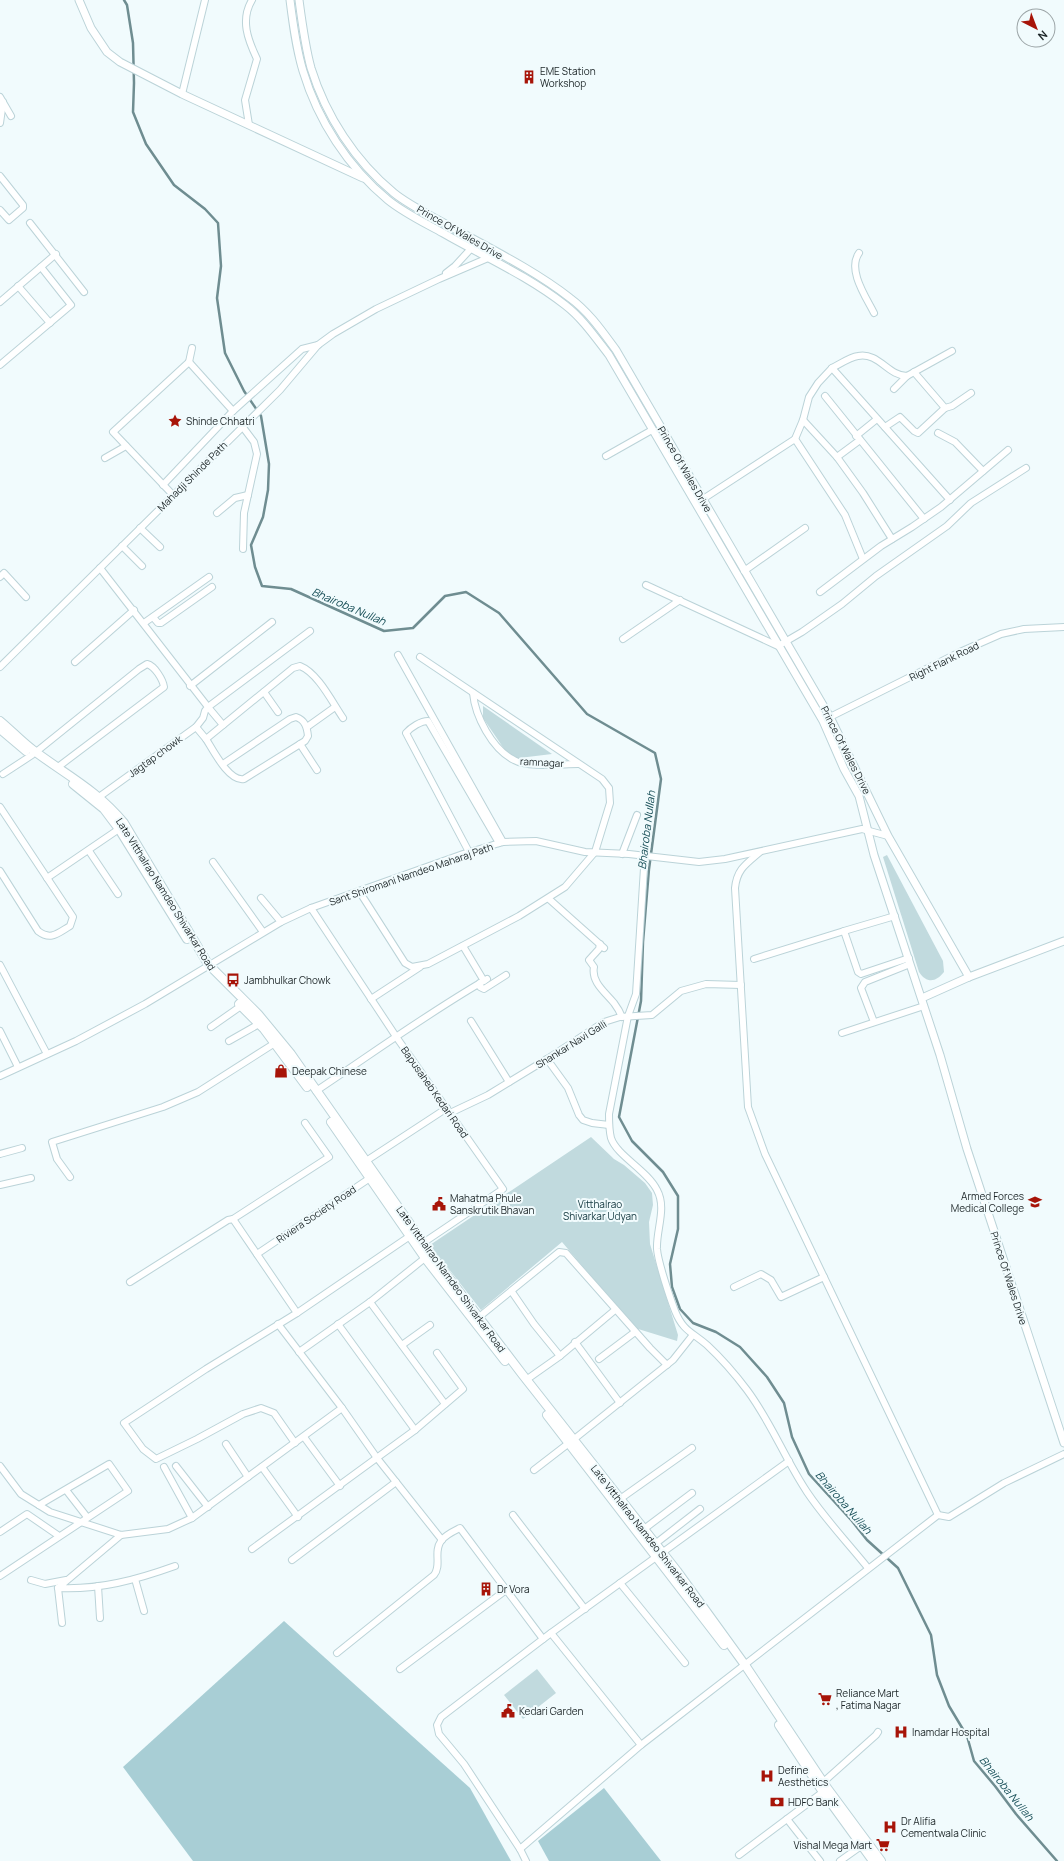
<svg xmlns="http://www.w3.org/2000/svg" width="1064" height="1861" font-family="Manrope,sans-serif">
	<style>
		.green { fill: #c1dade }
		.forest { fill: #a8ced5 }
		.lines { fill: none; stroke-linecap: round; stroke-linejoin: round }
		.stream { stroke: #6f8d91; stroke-width: 2.5 }
		.minor-casing { stroke: #bbd3d8; stroke-width: 8 }
		.tertiary-casing { stroke: #bbd3d8; stroke-width: 9 }
		.secondary-casing { stroke: #bbd3d8; stroke-width: 10 }
		.minor { stroke: #fff; stroke-width: 6 }
		.tertiary { stroke: #fff; stroke-width: 7 }
		.secondary { stroke: #fff; stroke-width: 8 }
		.labels { text-anchor: middle; dominant-baseline: central; stroke-width: 4; stroke-linejoin: round; paint-order: stroke }
		.poi-label { font-size: 10px; fill: #1c2527; stroke: #f1fbfd; text-anchor: start }
		.street-label { font-size: 10px; fill: #1c2527; stroke: #f1fbfd }
		.park-label { font-size: 10px; fill: #12373e; stroke: #f1fbfd }
		.water-label { font-size: 11px; font-style: italic; fill: #174e57; stroke: #f1fbfd }
	</style>
	<rect width="100%" height="100%" fill="#f1fbfd"/>
	<g class="green">
		<path d="M483 706 552 754 511 759 483 718Z"/>
		<path d="M887 855 943 961 944 972C936 982 927 984 919 972L883 857Z"/>
		<path d="M591 1137 614 1159 624 1165 645 1183 652 1193 653 1205 649 1222 650 1244 678 1335 677 1341 635 1328 562 1242 481 1310 430 1245Z"/>
		<path d="M537 1669 556 1693 523 1719 504 1695Z"/>
	</g>
	<g class="forest">
		<path d="M284 1621 470 1788 511 1861H193L123 1767Z"/>
		<path d="M604 1788 661 1861H549L538 1841Z"/>
	</g>
	<g class="lines">
		<path class="stream" d="M124 0 127 5 133 43 134 83 133 112 146 144 174 185 205 209 218 223 221 266 217 298 225 353 244 391 261 416 269 464 268 490 263 517 251 545 255 567 262 586 291 589 384 631 413 628 445 596 466 592 499 613 587 714 655 753 661 779 649 869 643 942 641 1001 619 1117 632 1141 663 1172 678 1196V1229L670 1264 672 1287 680 1309 693 1323 716 1332 740 1347 767 1377 784 1403 792 1437 809 1474 852 1521 867 1540 898 1568 931 1635 937 1675 949 1706 967 1736 974 1761 995 1786 1016 1814 1057 1861"/>
		<g class="minor-casing">
			<g id="minor">
				<path d="M182 94 205 0"/>
				<path d="M0 97 11 116"/>
				<path d="M0 123 3 102"/>
				<path d="M249 125 245 100 257 59C248 40 240 20 252 0"/>
				<path d="M0 176 23 205V208L9 220 0 210"/>
				<path d="M30 223 84 292"/>
				<path d="M859 253C847 270 866 297 874 313"/>
				<path d="M446 273 455 266 477 242"/>
				<path d="M18 286 50 323"/>
				<path d="M0 302 56 254"/>
				<path d="M189 362 192 348"/>
				<path d="M0 365 71 305 41 267"/>
				<path d="M832 368C840 364 850 357 858 356 879 352 888 376 907 376L952 351"/>
				<path d="M914 372 945 408 952 406 971 393"/>
				<path d="M894 389 907 376"/>
				<path d="M825 396 924 519"/>
				<path d="M803 420 837 457 863 493 892 539"/>
				<path d="M242 426 254 442 257 454 244 513 243 549"/>
				<path d="M885 427 900 417 914 431 918 433 945 408"/>
				<path d="M938 433 955 442 983 471"/>
				<path d="M856 436 877 419"/>
				<path d="M795 439 845 515 863 559"/>
				<path d="M606 456 652 430"/>
				<path d="M837 457 860 440"/>
				<path d="M105 458 126 446"/>
				<path d="M163 485 233 411 302 349 318 345"/>
				<path d="M173 495 113 432 189 362 233 411"/>
				<path d="M700 501 795 439 803 420 809 397 818 383 832 368 950 500"/>
				<path d="M217 513 235 498 248 495"/>
				<path d="M140 528 160 547"/>
				<path d="M122 546 142 566"/>
				<path d="M744 571 805 528"/>
				<path d="M0 577 4 573 26 597"/>
				<path d="M646 585 778 646 802 632 842 604 876 576 947 526 971 503 1026 468"/>
				<path d="M820 592 881 546 912 527 941 507 1008 450"/>
				<path d="M153 617 158 623H161L212 587"/>
				<path d="M144 623 209 577"/>
				<path d="M623 639 680 600"/>
				<path d="M398 655 503 842"/>
				<path d="M75 662 134 610"/>
				<path d="M0 667 280 390 318 345 333 334 376 309 439 279 488 258 492 250"/>
				<path d="M190 686 272 622"/>
				<path d="M264 692 278 712"/>
				<path d="M473 693C475 716 492 749 514 760 528 768 561 764 578 764"/>
				<path d="M830 717 960 652 1001 634 1024 629 1064 627"/>
				<path d="M223 725 208 707 310 631"/>
				<path d="M196 727 206 739 293 668 300 666C318 673 332 702 343 718"/>
				<path d="M307 727 335 707"/>
				<path d="M206 739C213 750 229 782 244 779L305 741 308 736C307 727 305 720 296 717L290 719 223 764"/>
				<path d="M300 744 317 770"/>
				<path d="M36 752 139 669 147 664C155 666 163 680 164 687L58 767"/>
				<path d="M3 774 32 755"/>
				<path d="M99 797 196 727 203 718 205 711 208 707 100 568"/>
				<path d="M0 807 73 917 70 926C58 933 51 941 38 931L0 871"/>
				<path d="M89 851 118 894"/>
				<path d="M469 852 406 733C411 727 421 721 428 721L499 843"/>
				<path d="M760 852C746 864 737 869 735 888L748 1107 765 1154 938 1515"/>
				<path d="M622 854 637 815"/>
				<path d="M213 862 263 932"/>
				<path d="M644 868 636 994 628 1016 609 1114C609 1122 609 1130 611 1138 617 1156 647 1170 657 1190 667 1208 656 1230 657 1249 658 1262 670 1298 675 1311 683 1331 692 1332 707 1345 722 1359 735 1374 747 1390 771 1422 785 1459 807 1492 825 1519 848 1543 868 1568"/>
				<path d="M47 878 119 829"/>
				<path d="M359 891 405 963 412 967 428 964 519 916 565 887 595 852 610 803 609 788 602 779 420 657"/>
				<path d="M261 898 281 922"/>
				<path d="M549 899 604 948"/>
				<path d="M311 908 397 1038 503 1189 420 1245"/>
				<path d="M895 916 844 931 858 972 861 974 909 958"/>
				<path d="M600 944 599 949 589 960 594 967C591 982 605 992 614 1003 617 1007 620 1012 622 1017"/>
				<path d="M463 946 484 981"/>
				<path d="M754 959 844 931"/>
				<path d="M0 965 47 1054"/>
				<path d="M480 983V987L484 989 506 975"/>
				<path d="M371 999 420 967"/>
				<path d="M471 1021 509 1082"/>
				<path d="M874 1022 861 988 865 982 910 964"/>
				<path d="M211 1027 241 1006"/>
				<path d="M0 1031 18 1067"/>
				<path d="M842 1033 924 1006"/>
				<path d="M229 1041 259 1024"/>
				<path d="M547 1059 568 1088 579 1115 583 1120 592 1123 609 1125"/>
				<path d="M0 1076 76 1041 145 1004 281 922 311 908 463 854 503 842 536 841 585 852 629 854 699 862 725 859 862 829 888 836"/>
				<path d="M316 1091C373 1053 428 1013 487 979"/>
				<path d="M450 1113 488 1095 547 1059 604 1022 620 1017 652 1015 681 991 706 984 741 985"/>
				<path d="M0 1154 22 1148"/>
				<path d="M366 1161 447 1108"/>
				<path d="M70 1177 57 1159 52 1142 163 1107 198 1092 275 1043"/>
				<path d="M0 1185 31 1178"/>
				<path d="M233 1219 329 1157 305 1123"/>
				<path d="M257 1254 373 1176"/>
				<path d="M130 1282 228 1220 233 1219 297 1313 206 1369 124 1423 143 1449 156 1459 197 1439 243 1414 261 1408 274 1413 295 1443"/>
				<path d="M734 1287 761 1274 771 1280 781 1297 824 1277"/>
				<path d="M512 1292 534 1324 560 1356"/>
				<path d="M370 1302 445 1404"/>
				<path d="M297 1313 410 1236"/>
				<path d="M479 1317 559 1252 566 1253 650 1348 667 1365"/>
				<path d="M278 1324 342 1408 377 1458 442 1540"/>
				<path d="M338 1324 415 1430"/>
				<path d="M575 1342 620 1403"/>
				<path d="M402 1345 430 1325"/>
				<path d="M299 1352 370 1302 425 1258"/>
				<path d="M599 1359 635 1332"/>
				<path d="M526 1380 560 1356 615 1310"/>
				<path d="M304 1437 340 1486"/>
				<path d="M573 1440 673 1360 692 1336"/>
				<path d="M226 1444 248 1477"/>
				<path d="M789 1461 551 1633 441 1717 437 1725 439 1734 464 1764 520 1849 641 1745 938 1515 949 1517 1004 1483 1064 1454"/>
				<path d="M0 1466 21 1494 50 1512 121 1535 168 1529 192 1518 342 1408"/>
				<path d="M176 1466 208 1507"/>
				<path d="M164 1467 192 1518"/>
				<path d="M262 1467 298 1517"/>
				<path d="M534 1470 569 1443"/>
				<path d="M66 1490 87 1517"/>
				<path d="M620 1499 692 1448"/>
				<path d="M513 1515 585 1609"/>
				<path d="M644 1529 692 1493"/>
				<path d="M0 1532 27 1514 59 1536"/>
				<path d="M121 1535 58 1588C99 1590 136 1580 175 1566"/>
				<path d="M655 1544 700 1509"/>
				<path d="M252 1549 415 1430 463 1389 437 1353"/>
				<path d="M292 1560 396 1482"/>
				<path d="M0 1576 128 1491 109 1464 39 1505"/>
				<path d="M135 1579 144 1611"/>
				<path d="M31 1580 45 1584 66 1580"/>
				<path d="M620 1583 685 1663"/>
				<path d="M98 1586 100 1618"/>
				<path d="M58 1588 62 1623"/>
				<path d="M551 1633 641 1745"/>
				<path d="M337 1653 434 1575C442 1565 433 1552 441 1541 445 1535 454 1531 460 1528L543 1639"/>
				<path d="M400 1669 506 1590"/>
				<path d="M820 1785 876 1735 878 1732"/>
				<path d="M787 1819 820 1861"/>
				<path d="M520 1849 526 1861"/>
				<path d="M739 1855 823 1792"/>
				<path d="M840 1861 861 1846"/>
			</g>
		</g>
		<g class="tertiary-casing">
			<g id="tertiary">
				<path d="M79 0 91 28 107 52 120 62 182 94 363 178"/>
				<path d="M290 0C293 24 296 48 303 71 318 121 348 167 388 200 404 213 425 223 443 233 483 256 528 276 565 305 582 318 595 337 609 355L823 721 844 769 859 796 874 855 940 1055 967 1149 1064 1443"/>
				<path d="M299 0C302 23 305 46 311 68 326 116 355 161 394 193 410 206 432 216 451 227 491 249 534 270 570 298 589 312 602 331 616 350L830 717 888 836 969 977"/>
				<path d="M922 998 969 977 1064 941"/>
			</g>
		</g>
		<g class="secondary-casing">
			<g id="secondary">
				<path d="M0 721C11 730 21 741 33 750 66 775 97 790 124 823L208 964 258 1014 291 1054 436 1261 522 1374 677 1571 745 1665 827 1788 881 1861"/>
				<path d="M0 729 26 751"/>
				<path d="M73 784 104 809 119 829 187 939"/>
				<path d="M239 1004 264 1029 307 1087"/>
				<path d="M331 1122 425 1258 505 1361"/>
				<path d="M547 1415 724 1645"/>
				<path d="M779 1725 823 1792 873 1861"/>
			</g>
		</g>
		<use href="#minor" class="minor"/>
		<use href="#tertiary" class="tertiary"/>
		<use href="#secondary" class="secondary"/>
	</g>
	<defs>
		<g id="building-bare" transform="scale(1.08)"><path d="M-4-6H4V6H1V3H-1V6H-4ZM-2.5-4.3h1.7v1.8h-1.7ZM.8-4.3h1.7v1.8H.8ZM-2.5-1h1.7V.8h-1.7ZM.8-1h1.7V.8H.8Z" fill="#a71408" stroke="#f1fbfd" stroke-width="2.5" paint-order="stroke"/></g>
		<g id="sight-bare" transform="scale(1.08)"><path d="M0-6L1.8-2.2L6-1.7L2.9 1.2L3.7 5.4L0 3.3L-3.7 5.4L-2.9 1.2L-6-1.7L-1.8-2.2Z" fill="#a71408" stroke="#f1fbfd" stroke-width="2.5" paint-order="stroke"/></g>
		<g id="bus-bare" transform="scale(1.08)"><path d="M-5-6H5V4H4V6H2V4H-2V6H-4V4H-5ZM-3.5-4V0h7V-4ZM-3.5 1.2v1.5H-2V1.2ZM2 1.2v1.5H3.5V1.2Z" fill="#a71408" stroke="#f1fbfd" stroke-width="2.5" paint-order="stroke"/></g>
		<g id="shop-bare" transform="scale(1.08)"><path d="M-5-2.5h2.3a2.7 3.5 0 0 1 5.4 0H5L5.5 6h-11ZM-1.5-2.5h3a1.5 2.3 0 0 0-3 0Z" fill="#a71408" stroke="#f1fbfd" stroke-width="2.5" paint-order="stroke"/></g>
		<g id="university-bare" transform="scale(1.08)"><path d="M0-5L7-2L0 1L-7-2ZM-4 1L0 2.5L4 1V4Q0 6-4 4Z" fill="#a71408" stroke="#f1fbfd" stroke-width="2.5" paint-order="stroke"/></g>
		<g id="civic-bare" transform="scale(1.08)"><path d="M-.6-6.5H3V-4.5H.6V-3L4-1V1h2V6H-6V1h2V-1L-.6-3ZM-1.2 2.5V6h2.4V2.5Z" fill="#a71408" stroke="#f1fbfd" stroke-width="2.5" paint-order="stroke"/></g>
		<g id="supermarket-bare" transform="scale(1.08)"><path d="M-6-5.5h2.5l.6 2H6L4.5 2H-2.5L-4.4-4H-6ZM-1.5 3.2a1.3 1.3 0 1 0 .1 0ZM3 3.2a1.3 1.3 0 1 0 .1 0Z" fill="#a71408" stroke="#f1fbfd" stroke-width="2.5" paint-order="stroke"/></g>
		<g id="hospital-bare" transform="scale(1.08)"><path d="M-5-5h3v3.5h4V-5h3V5h-3V1.5h-4V5h-3Z" fill="#a71408" stroke="#f1fbfd" stroke-width="2.5" paint-order="stroke"/></g>
		<g id="bank-bare" transform="scale(1.08)"><path d="M-6-4H6V4H-6ZM0-2.3a2.3 2.3 0 1 0 0 4.6a2.3 2.3 0 1 0 0-4.6Z" fill="#a71408" stroke="#f1fbfd" stroke-width="2.5" paint-order="stroke"/></g>
	</defs>
	<g fill-rule="evenodd">
		<use href="#building-bare" x="529" y="77"/>
		<use href="#sight-bare" x="175" y="421"/>
		<use href="#bus-bare" x="233" y="980"/>
		<use href="#shop-bare" x="281" y="1071"/>
		<use href="#university-bare" x="1035" y="1202"/>
		<use href="#civic-bare" x="439" y="1204"/>
		<use href="#building-bare" x="486" y="1589"/>
		<use href="#supermarket-bare" x="825" y="1699"/>
		<use href="#civic-bare" x="508" y="1711"/>
		<use href="#hospital-bare" x="901" y="1732"/>
		<use href="#hospital-bare" x="767" y="1776"/>
		<use href="#bank-bare" x="777" y="1802"/>
		<use href="#hospital-bare" x="890" y="1827"/>
		<use href="#supermarket-bare" x="883" y="1845"/>
	</g>
	<g class="labels">
		<g class="poi-label">
			<text x="540" y="71">EME Station<tspan x="540" dy="12">Workshop</tspan></text>
			<text x="186" y="421">Shinde Chhatri</text>
			<text x="244" y="980">Jambhulkar Chowk</text>
			<text x="292" y="1071">Deepak Chinese</text>
			<text x="1024" y="1196" text-anchor="end">Armed Forces<tspan x="1024" dy="12">Medical College</tspan></text>
			<text x="450" y="1198">Mahatma Phule<tspan x="450" dy="12">Sanskrutik Bhavan</tspan></text>
			<text x="497" y="1589">Dr Vora</text>
			<text x="836" y="1693">Reliance Mart<tspan x="836" dy="12">, Fatima Nagar</tspan></text>
			<text x="519" y="1711">Kedari Garden</text>
			<text x="912" y="1732">Inamdar Hospital</text>
			<text x="778" y="1770">Define<tspan x="778" dy="12">Aesthetics</tspan></text>
			<text x="788" y="1802">HDFC Bank</text>
			<text x="901" y="1821">Dr Alifia<tspan x="901" dy="12">Cementwala Clinic</tspan></text>
			<text x="872" y="1845" text-anchor="end">Vishal Mega Mart</text>
		</g>
		<g class="street-label">
			<text transform="translate(460 232) rotate(30)">Prince Of Wales Drive</text>
			<text transform="translate(685 469) rotate(60)">Prince Of Wales Drive</text>
			<text transform="translate(192 476) rotate(-45)">Mahadji Shinde Path</text>
			<text transform="translate(944 661) rotate(-26)">Right Flank Road</text>
			<text transform="translate(846 750) rotate(63)">Prince Of Wales Drive</text>
			<text transform="translate(155 756) rotate(-36)">Jagtap chowk</text>
			<text transform="translate(542 762) rotate(3)">ramnagar</text>
			<text transform="translate(411 874) rotate(-19)">Sant Shiromani Namdeo Maharaj Path</text>
			<text transform="translate(166 894) rotate(58)">Late Vitthalrao Namdeo Shivarkar Road</text>
			<text transform="translate(571 1044) rotate(-32)">Shankar Navi Galli</text>
			<text transform="translate(435 1092) rotate(55)">Bapusaheb Kedari Road</text>
			<text transform="translate(316 1214) rotate(-34)">Riviera Society Road</text>
			<text transform="translate(1009 1278) rotate(72)">Prince Of Wales Drive</text>
			<text transform="translate(451 1279) rotate(54)">Late Vitthalrao Namdeo Shivarkar Road</text>
			<text transform="translate(648 1536) rotate(52)">Late Vitthalrao Namdeo Shivarkar Road</text>
		</g>
		<g class="park-label">
			<text x="600" y="1204">Vitthalrao<tspan x="600" dy="12">Shivarkar Udyan</tspan></text>
		</g>
		<g class="water-label">
			<text transform="translate(349 606) rotate(23)">Bhairoba Nullah</text>
			<text transform="translate(646 830) rotate(-83)">Bhairoba Nullah</text>
			<text transform="translate(844 1502) rotate(49)">Bhairoba Nullah</text>
			<text transform="translate(1007 1788) rotate(51)">Bhairoba Nullah</text>
		</g>
	</g>
	<g transform="translate(1036 28) rotate(138)"><circle r="19" fill="#f1fbfd" stroke="#9ca5a7"/>
	<path d="M0-3L7 15L0 10L-7 15Z" fill="#a71408"/>
	<text y="-6" font-size="11" font-weight="bold" text-anchor="middle" fill="#1c2527">N</text>
	</g>
</svg>
